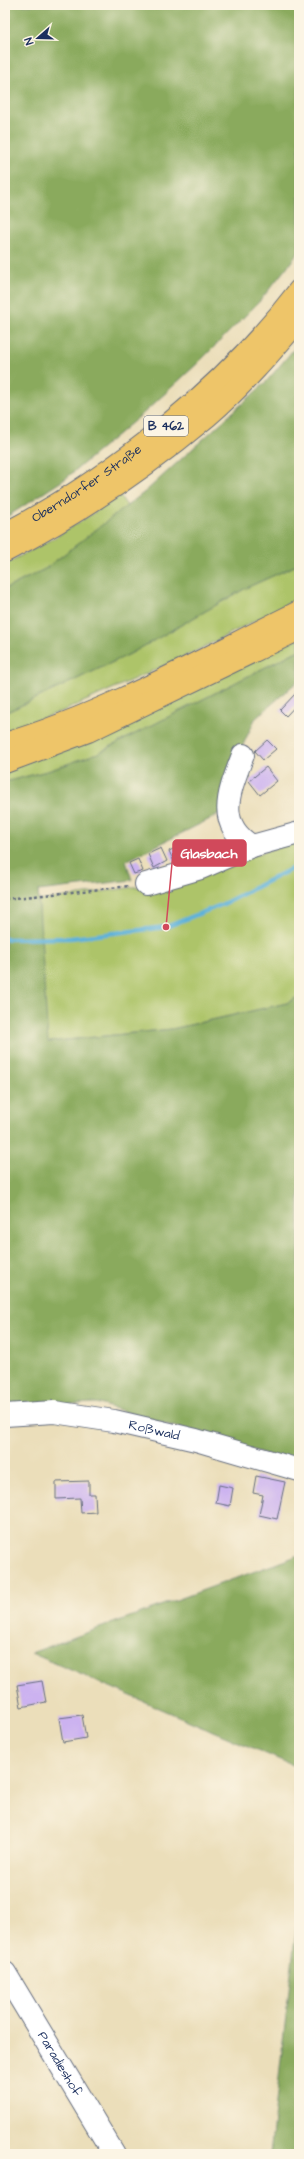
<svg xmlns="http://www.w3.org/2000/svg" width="304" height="2159" font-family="'Architects Daughter',sans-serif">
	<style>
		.green { fill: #adc469; stroke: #647a64 }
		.forest { fill: #8aaa5d; stroke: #526c5e }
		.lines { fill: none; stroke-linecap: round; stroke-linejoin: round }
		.stream { stroke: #5eb2da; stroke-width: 4.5 }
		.building { fill: #ccb2f0 }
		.minor-casing { stroke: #646c7e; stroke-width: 24 }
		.major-casing { stroke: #646c7e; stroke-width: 24 }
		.path { stroke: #646c7e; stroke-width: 2.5; stroke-dasharray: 3 3; stroke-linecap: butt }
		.minor { stroke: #fff; stroke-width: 22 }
		.major { stroke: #eec569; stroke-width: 22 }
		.labels { text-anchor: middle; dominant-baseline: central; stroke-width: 4; stroke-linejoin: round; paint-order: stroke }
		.shield { fill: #fcf5e5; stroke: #5e6a86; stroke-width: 1 }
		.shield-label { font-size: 12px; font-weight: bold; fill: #1b2f5e }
		.street-label { font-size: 13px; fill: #1b2f5e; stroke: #fcf5e5 }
		.leader { fill: none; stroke: #d1495b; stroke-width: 1.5 }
		.callout-dot { fill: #d1495b; stroke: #fcf5e5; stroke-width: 1.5 }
		.callout { fill: #d1495b; stroke: #d1495b; stroke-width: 1.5 }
		.callout-label { font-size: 14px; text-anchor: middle; font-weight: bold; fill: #fff }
	</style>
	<rect width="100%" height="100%" fill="#fcf5e5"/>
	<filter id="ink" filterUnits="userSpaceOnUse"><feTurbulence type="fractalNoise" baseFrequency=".025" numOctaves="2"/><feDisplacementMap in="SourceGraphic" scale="8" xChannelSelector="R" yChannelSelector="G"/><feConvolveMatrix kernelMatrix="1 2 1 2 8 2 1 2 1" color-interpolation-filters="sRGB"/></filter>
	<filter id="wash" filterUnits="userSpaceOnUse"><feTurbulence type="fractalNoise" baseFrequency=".012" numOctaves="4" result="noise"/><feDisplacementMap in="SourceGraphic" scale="16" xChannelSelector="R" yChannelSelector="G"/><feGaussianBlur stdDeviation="0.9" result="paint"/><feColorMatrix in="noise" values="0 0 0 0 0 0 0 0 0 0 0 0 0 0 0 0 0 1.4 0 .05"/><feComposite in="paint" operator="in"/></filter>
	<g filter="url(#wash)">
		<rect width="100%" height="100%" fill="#ebdeba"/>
		<g class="green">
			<path d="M120 496 127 506 45 569 5 589V564L51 540Z"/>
			<path d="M299 564V598L192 653 63 711 5 731V713L130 654 246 588Z"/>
			<path d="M299 638V650L98 753 51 770 5 782V768Z"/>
			<path d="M299 840V996L287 1003 172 1029 47 1042 38 901 134 887 169 884Z"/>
		</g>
		<g class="forest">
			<path d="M5 5H299V252L259 302 199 362 146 411 65 479 5 518Z"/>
			<path d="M299 343V564L246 588 130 654 5 713V589L45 569 146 491 266 382Z"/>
			<path d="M299 650V680L255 719 231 771 222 813 126 861 132 880 38 891 48 1042 172 1029 287 1003 299 996V1464L96 1403 5 1407V782L51 770 98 753Z"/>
			<path d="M299 1555V1768L31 1653 283 1561Z"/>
			<path d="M299 1904V2154H270Z"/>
		</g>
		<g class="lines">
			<path class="stream" d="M5 939 71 938 166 927 221 905 299 865"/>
		</g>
		<g id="blocks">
			<g class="building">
				<path d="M296 693 299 696V702L286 716 280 710Z"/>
				<path d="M267 740 276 749 263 760 255 751Z"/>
				<path d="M266 767 277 781 260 795 249 781Z"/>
				<path d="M190 841 198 858 177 868 169 851Z"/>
				<path d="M161 848 167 861 154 868 148 854Z"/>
				<path d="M138 859 143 871 134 874 129 863Z"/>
				<path d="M256 1476 285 1482 277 1519 259 1515 263 1495 253 1493Z"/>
				<path d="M89 1481V1494H95L96 1512 81 1513 80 1498 56 1499V1482Z"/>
				<path d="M219 1485 233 1488 230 1506 216 1503Z"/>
				<path d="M42 1681 46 1702 21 1707 17 1685Z"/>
				<path d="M82 1715 86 1738 63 1742 59 1718Z"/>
			</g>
		</g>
	</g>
	<g filter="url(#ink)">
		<use href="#blocks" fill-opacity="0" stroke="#646c7e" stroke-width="1"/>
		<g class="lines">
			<g class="minor-casing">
				<g id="minor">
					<path d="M243 755C230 790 214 823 252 846"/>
					<path d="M146 884 201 868 252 846 299 833"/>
					<path id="s1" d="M5 1415 54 1412 114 1421 196 1440 299 1470"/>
					<path id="s2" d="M5 1973 114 2154"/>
				</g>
			</g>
			<g class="major-casing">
				<g id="major">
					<path id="s3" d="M5 534C113 478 225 388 299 291"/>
					<path d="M5 551C77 514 145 468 207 416 241 387 270 353 299 319"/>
					<path d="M5 744C108 713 203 659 299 612"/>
					<path d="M5 762 88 731 299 629"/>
				</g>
			</g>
			<path class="path" d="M5 899 130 886"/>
			<use href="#minor" class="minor"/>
			<use href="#major" class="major"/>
		</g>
	</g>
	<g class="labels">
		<rect class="shield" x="144" y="416" width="44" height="20" rx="3"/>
		<g class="shield-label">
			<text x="166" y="426">B 462</text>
		</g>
		<g class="street-label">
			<text stroke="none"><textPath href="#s3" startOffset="96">Oberndorfer Straße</textPath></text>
			<text stroke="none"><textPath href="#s1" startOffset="151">Roßwald</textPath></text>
			<text stroke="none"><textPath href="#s2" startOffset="106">Paradieshof</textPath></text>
		</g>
	</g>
	<path class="leader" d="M166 927L173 853"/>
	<circle class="callout-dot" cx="166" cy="927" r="4"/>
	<rect class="callout" x="173" y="840" width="73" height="26" rx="4"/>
	<g class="callout-label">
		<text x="209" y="858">Glasbach</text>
	</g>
	<rect width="304" height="2159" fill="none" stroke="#fcf5e5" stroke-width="20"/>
	<g transform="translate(38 38) rotate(250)" stroke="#fcf5e5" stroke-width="3" paint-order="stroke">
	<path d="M0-3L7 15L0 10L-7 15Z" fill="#1b2f5e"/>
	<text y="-6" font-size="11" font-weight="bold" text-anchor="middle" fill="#1b2f5e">N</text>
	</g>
</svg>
